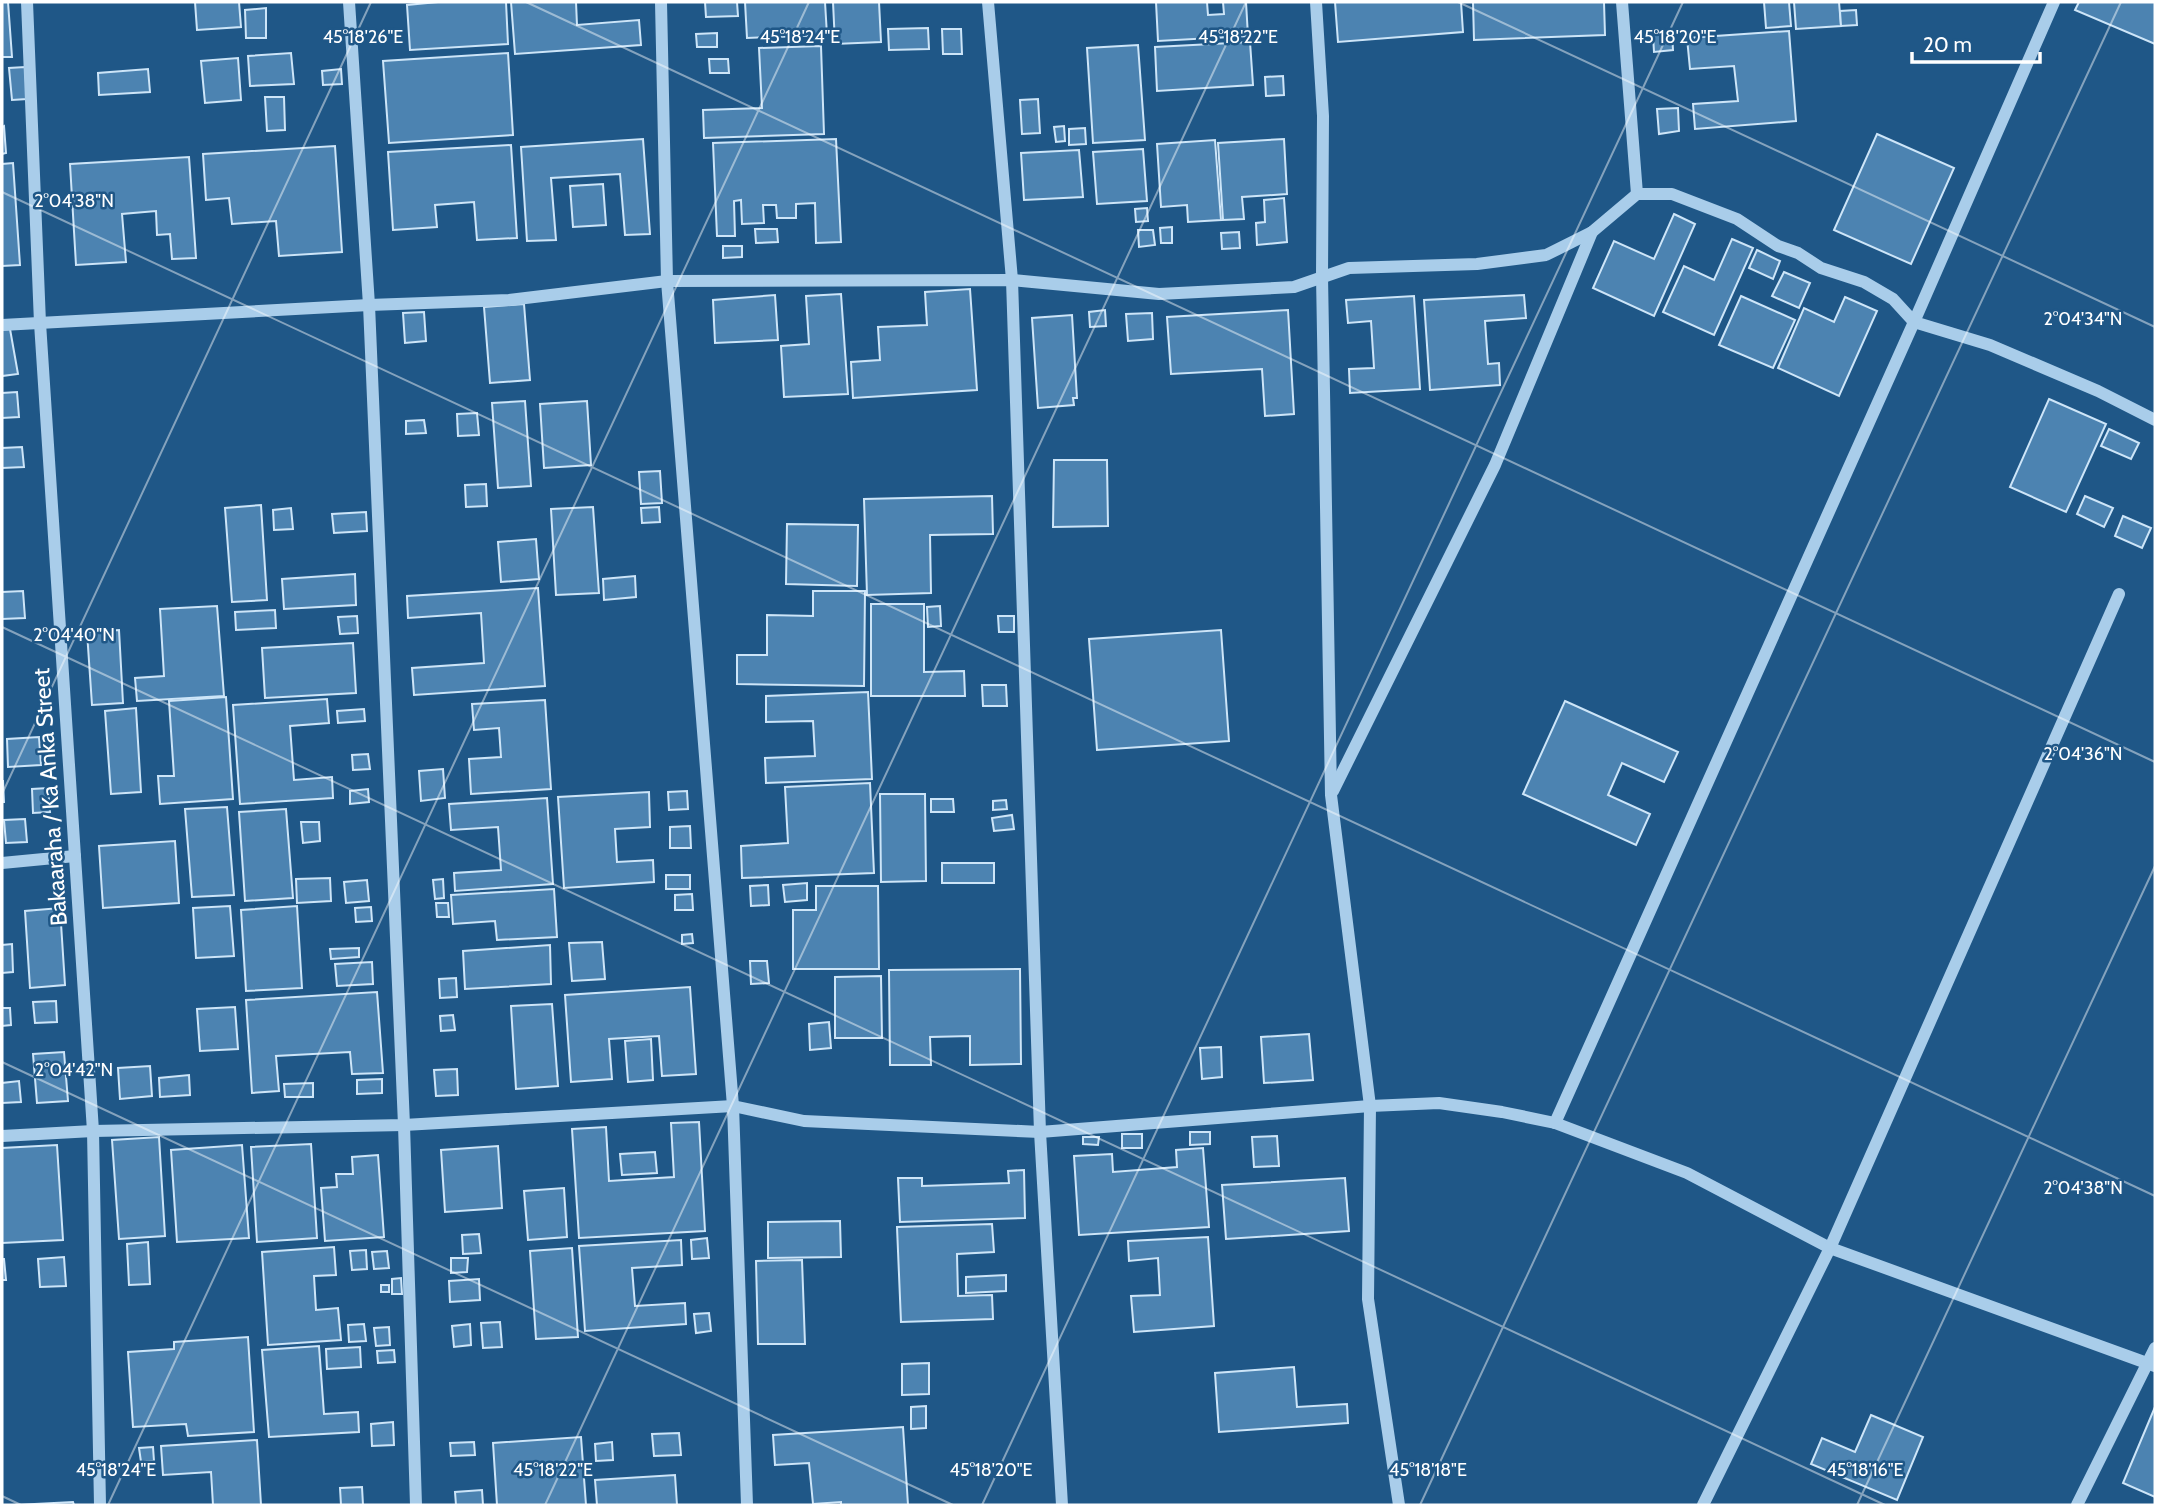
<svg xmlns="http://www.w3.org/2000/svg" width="2157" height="1507" font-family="Cabin,sans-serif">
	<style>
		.building { fill: #4c83b1; stroke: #cde5f8; stroke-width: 2 }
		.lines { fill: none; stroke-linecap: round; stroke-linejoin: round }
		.minor { stroke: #a9cdea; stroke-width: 12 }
		.ticks { fill: none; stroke: #fff; stroke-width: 2; stroke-opacity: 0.45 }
		.labels { text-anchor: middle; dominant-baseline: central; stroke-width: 5; stroke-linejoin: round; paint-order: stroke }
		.street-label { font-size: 23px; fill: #fff; stroke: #1f5787 }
		.ticks-label { font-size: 18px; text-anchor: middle; fill: #fff; stroke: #1f5787; stroke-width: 5; stroke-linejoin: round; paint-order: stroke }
	</style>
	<rect width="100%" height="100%" fill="#1f5787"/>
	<g class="building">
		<path d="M2 2H8L12 57H2Z"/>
		<path d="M195 2H239L241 27 197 30Z"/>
		<path d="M506 2 508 44 410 50 407 5 438 2Z"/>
		<path d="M511 2H576L577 25 639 20 641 45 515 54Z"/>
		<path d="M705 2H737L738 16 706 17Z"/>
		<path d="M745 2H825L827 35 747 38Z"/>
		<path d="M833 2H879L881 42 835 44Z"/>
		<path d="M1156 2H1207L1208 15 1224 14 1223 2H1246L1248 36 1158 41Z"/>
		<path d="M1335 2H1461L1463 32 1338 42Z"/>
		<path d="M1473 2H1604L1605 35 1474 40Z"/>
		<path d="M1764 2H1789L1791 26 1766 28Z"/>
		<path d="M1794 2H1839L1841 26 1796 29Z"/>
		<path d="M2079 2H2155V44L2075 10Z"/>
		<path d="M266 8V38H246L245 10Z"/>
		<path d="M1856 10 1857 25 1841 26 1840 11Z"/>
		<path d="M928 28 929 49 889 50 888 29Z"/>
		<path d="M942 29H961L962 54H943Z"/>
		<path d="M1789 31 1796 121 1695 129 1693 104 1738 101 1734 66 1690 69 1687 38Z"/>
		<path d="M717 33V47H697L696 34Z"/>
		<path d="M1672 33 1673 50 1654 52 1653 35Z"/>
		<path d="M1250 42 1253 85 1157 91 1155 47Z"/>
		<path d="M1138 45 1145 140 1093 143 1087 48Z"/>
		<path d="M821 46 824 134 704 138 703 110 762 108 759 48Z"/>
		<path d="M291 53 294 84 250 86 248 56Z"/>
		<path d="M508 53 513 135 389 143 383 61Z"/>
		<path d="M238 58 241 100 205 103 201 61Z"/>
		<path d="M709 59H728L729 73H710Z"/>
		<path d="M25 67 27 99 12 100 9 68Z"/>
		<path d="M148 69 150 92 99 95 98 73Z"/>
		<path d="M341 69 342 84 323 85 322 71Z"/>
		<path d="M1283 76 1284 95 1266 96 1265 77Z"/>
		<path d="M265 97H284L285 130 267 131Z"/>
		<path d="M1038 99 1040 133 1022 134 1020 100Z"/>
		<path d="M1678 108 1679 131 1659 134 1657 109Z"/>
		<path d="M4 126 6 153 2 154V127Z"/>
		<path d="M1064 126 1065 141 1056 142 1054 127Z"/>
		<path d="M1085 128 1086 144 1069 145V129Z"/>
		<path d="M1877 134 1954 168 1911 264 1834 230Z"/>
		<path d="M643 139 650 234 625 235 620 174 551 178 556 240 527 241 521 147Z"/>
		<path d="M836 139 841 242 816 243 815 203 796 204V218H777L776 205H763L764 223 742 224 741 200 734 201 735 236H717L713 143Z"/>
		<path d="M1284 139 1287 194 1242 197 1244 219 1223 220 1218 143Z"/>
		<path d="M1215 140 1221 220 1188 222 1187 205 1161 207 1157 144Z"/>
		<path d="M511 145 517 238 477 240 474 202 435 205 437 227 393 230 388 152Z"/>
		<path d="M335 146 342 252 279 256 276 221 232 224 229 198 206 200 203 154Z"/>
		<path d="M1143 149 1147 201 1097 204 1093 152Z"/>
		<path d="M1079 150 1083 197 1024 200 1021 153Z"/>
		<path d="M189 157 196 258 172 259 170 234 157 235 156 211 122 214 126 262 76 265 70 164Z"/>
		<path d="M13 163 20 265 2 266V164Z"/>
		<path d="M603 184 606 225 573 227 570 186Z"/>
		<path d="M1284 198 1287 242 1257 245 1256 223 1265 222 1264 200Z"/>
		<path d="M1147 208 1148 221 1136 222 1135 209Z"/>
		<path d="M1674 214 1695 224 1654 316 1593 288 1614 241 1654 259Z"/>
		<path d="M1172 227V243H1161L1160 228Z"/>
		<path d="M755 229H777L778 242 756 243Z"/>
		<path d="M1138 230H1153L1155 245 1139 247Z"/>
		<path d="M1239 232 1240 248 1222 249 1221 233Z"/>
		<path d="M1732 239 1753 248 1714 335 1663 312 1684 266 1714 280Z"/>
		<path d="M723 246H742V257L723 258Z"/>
		<path d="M1757 250 1780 261 1773 279 1749 268Z"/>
		<path d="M1784 272 1810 283 1799 308 1772 296Z"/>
		<path d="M970 289 977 390 853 398 851 362 880 360 878 327 927 325 925 292Z"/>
		<path d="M841 294 848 394 784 397 781 346 809 344 806 296Z"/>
		<path d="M775 295 778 340 715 343 713 300Z"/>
		<path d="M1524 295 1526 318 1485 321 1488 364 1499 363 1500 385 1430 390 1424 300Z"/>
		<path d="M1414 296 1420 389 1350 393 1349 369 1374 368 1371 321 1348 323 1346 300Z"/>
		<path d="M1741 296 1795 320 1773 368 1719 345Z"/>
		<path d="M1845 297 1877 311 1839 396 1778 368 1804 308 1834 322Z"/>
		<path d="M524 304 530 380 490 383 484 307Z"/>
		<path d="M1105 310 1106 326 1090 327 1089 312Z"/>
		<path d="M1288 310 1294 414 1265 416 1262 369 1171 374 1167 317Z"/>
		<path d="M424 312 426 341 405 343 403 313Z"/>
		<path d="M1152 313 1153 339 1128 341 1126 314Z"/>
		<path d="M1072 315 1077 398H1073L1074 405 1038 408 1032 318Z"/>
		<path d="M10 329 18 374 2 376V330Z"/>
		<path d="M17 392 19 417 2 418V393Z"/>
		<path d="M2049 399 2106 424 2066 512 2010 487Z"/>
		<path d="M525 401 531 486 498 488 492 403Z"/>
		<path d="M587 401 591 465 544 468 540 404Z"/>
		<path d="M477 413 479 435 458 436 457 414Z"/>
		<path d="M424 420 426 433 406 434V421Z"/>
		<path d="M2109 429 2139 443 2131 459 2101 446Z"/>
		<path d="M22 447 24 467 2 468V448Z"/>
		<path d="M1054 460H1107L1108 526 1053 527Z"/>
		<path d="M660 471 662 503 641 504 639 472Z"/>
		<path d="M486 484 487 506 466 507 465 485Z"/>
		<path d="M992 496 993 534 930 535 931 593 867 595 864 499Z"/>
		<path d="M2085 496 2113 508 2104 527 2077 514Z"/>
		<path d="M261 505 267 600 232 602 225 508Z"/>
		<path d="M593 507 599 593 556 595 551 509Z"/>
		<path d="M659 507 660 522 642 523 641 508Z"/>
		<path d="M291 508 293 529 274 530 273 510Z"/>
		<path d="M366 512 367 531 334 533 332 514Z"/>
		<path d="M2123 516 2151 528 2142 548 2115 536Z"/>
		<path d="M787 524 858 525 857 586 786 584Z"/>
		<path d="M536 539 539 579 501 582 498 542Z"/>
		<path d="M355 574 356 605 284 609 282 579Z"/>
		<path d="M635 576 636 597 604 600 603 579Z"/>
		<path d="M538 588 545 686 414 695 412 668 484 663 481 613 408 618 407 596Z"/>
		<path d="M23 591 25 618 2 619V592Z"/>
		<path d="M813 591H865L864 686 737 684V655H767V615L813 616Z"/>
		<path d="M871 604H924V672L964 671 965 696H871Z"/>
		<path d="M217 606 224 696 137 701 135 678 164 676 160 609Z"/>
		<path d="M940 606 941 626 928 627 927 607Z"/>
		<path d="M275 610 276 628 236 630 235 612Z"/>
		<path d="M357 616 358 633 340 634 338 617Z"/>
		<path d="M998 616H1014V632H999Z"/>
		<path d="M119 630 123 703 92 705 87 632Z"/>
		<path d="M1221 630 1229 741 1097 750 1089 639Z"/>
		<path d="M353 643 356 693 265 698 262 648Z"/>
		<path d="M982 685H1006L1007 706H983Z"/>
		<path d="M868 692 872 779 766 783 765 758 815 756 813 721 766 722V696Z"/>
		<path d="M226 697 233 799 160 804 158 776H174L169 701Z"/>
		<path d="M327 699 329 723 290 726 294 780 332 777 333 798 240 804 233 705Z"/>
		<path d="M545 700 551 789 471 794 469 759 501 757 499 728 474 730 472 704Z"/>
		<path d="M1565 701 1678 752 1664 782 1622 763 1608 795 1650 814 1636 845 1523 794Z"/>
		<path d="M136 708 141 792 111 794 105 711Z"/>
		<path d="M364 709 365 721 338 723 337 711Z"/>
		<path d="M39 737 41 765 8 767 7 739Z"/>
		<path d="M368 754 370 769 353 770 352 755Z"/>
		<path d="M443 769 445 798 421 801 419 771Z"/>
		<path d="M2 781H3L4 802H2Z"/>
		<path d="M870 783 874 873 742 878 741 846 788 843 785 787Z"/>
		<path d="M48 788 50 812 33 813 32 789Z"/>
		<path d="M368 789 369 802 350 804V791Z"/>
		<path d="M687 791 688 809 669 810 668 792Z"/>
		<path d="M649 792 650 827 615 829 617 862 653 860 654 882 564 888 558 797Z"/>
		<path d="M880 794H925L926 881 881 882Z"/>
		<path d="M547 798 553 884 455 891 454 873 501 870 498 827 451 830 449 804Z"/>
		<path d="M931 799H953L954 812H931Z"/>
		<path d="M1006 800 1007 809 993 810V801Z"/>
		<path d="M227 807 234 895 192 897 185 809Z"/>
		<path d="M286 809 293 898 245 901 239 812Z"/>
		<path d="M1012 815 1014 829 994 831 992 818Z"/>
		<path d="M25 819 27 842 6 843 4 820Z"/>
		<path d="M301 822H319L320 841 303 843Z"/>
		<path d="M690 826 691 848H670V827Z"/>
		<path d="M175 841 179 903 103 908 99 846Z"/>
		<rect x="942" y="863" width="52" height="20"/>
		<rect x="666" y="875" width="24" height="14"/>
		<path d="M330 878 331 901 297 903 296 879Z"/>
		<path d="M443 879 444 898 435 899 433 880Z"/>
		<path d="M367 880 369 901 346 903 344 882Z"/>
		<path d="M807 883V900L785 902 783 885Z"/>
		<path d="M768 885 769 905 751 906 750 886Z"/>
		<path d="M816 886H878L879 969H793V910H816Z"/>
		<path d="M554 889 557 937 497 940 495 921 453 924 451 895Z"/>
		<path d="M692 894 693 910H675V895Z"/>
		<path d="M436 903H448L449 917H437Z"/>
		<path d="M230 906 234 956 196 958 193 908Z"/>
		<path d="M297 906 302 988 246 991 241 910Z"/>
		<path d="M371 907 372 921 356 922 355 908Z"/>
		<path d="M60 908 65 985 30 988 25 911Z"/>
		<path d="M692 934 693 943 682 944V935Z"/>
		<path d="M602 942 605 979 572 981 569 943Z"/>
		<path d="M12 944 13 972 2 973V945Z"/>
		<path d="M550 945 551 984 465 989 463 951Z"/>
		<path d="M359 948V957L331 959 330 949Z"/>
		<path d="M750 961H767L769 983 751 984Z"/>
		<path d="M372 962 373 984 337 986 335 964Z"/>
		<path d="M1020 969 1021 1064 970 1065V1036L930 1037 931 1065H890L889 970Z"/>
		<path d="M881 976 882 1038H835V977Z"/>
		<path d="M456 978 457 997 440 998 439 979Z"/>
		<path d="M690 987 696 1074 662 1076 659 1036 609 1039 612 1079 571 1082 565 995Z"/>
		<path d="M377 992 383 1073 352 1074 350 1052 276 1056 279 1091 252 1093 246 1000Z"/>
		<path d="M56 1001 57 1022 35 1023 33 1002Z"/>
		<path d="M552 1004 558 1086 516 1089 511 1006Z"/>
		<path d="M235 1007 238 1049 200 1051 197 1009Z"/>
		<path d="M2 1008H10L11 1025 2 1026Z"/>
		<path d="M453 1015 455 1030 441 1031 440 1016Z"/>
		<path d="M829 1022 831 1048 810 1050 809 1024Z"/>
		<path d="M1309 1034 1313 1080 1264 1083 1261 1037Z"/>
		<path d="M651 1039 653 1080 628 1082 625 1041Z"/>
		<path d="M1221 1047 1222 1077 1202 1079 1200 1048Z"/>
		<path d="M64 1052 68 1101 37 1103 33 1054Z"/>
		<path d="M150 1066 152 1096 120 1099 118 1068Z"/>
		<path d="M457 1069 458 1095 436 1096 434 1070Z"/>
		<path d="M189 1075 190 1095 160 1097 159 1078Z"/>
		<path d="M382 1079V1093L357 1094V1080Z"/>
		<path d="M19 1081 21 1102 2 1103V1083Z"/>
		<path d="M313 1083V1097H285L284 1084Z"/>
		<path d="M699 1122 705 1231 579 1238 572 1129 606 1127 609 1181 674 1177 671 1123Z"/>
		<path d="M1190 1132H1210V1144L1190 1145Z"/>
		<rect x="1122" y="1134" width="20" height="14"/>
		<path d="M1277 1136 1279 1166 1254 1167 1252 1137Z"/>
		<path d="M159 1137 165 1236 119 1239 112 1140Z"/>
		<path d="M1083 1137H1099L1098 1145 1083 1144Z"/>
		<path d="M311 1144 317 1238 257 1242 251 1147Z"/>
		<path d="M57 1145 63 1240 2 1243V1148Z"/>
		<path d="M242 1145 249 1238 177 1242 171 1150Z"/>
		<path d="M498 1146 502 1208 445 1212 441 1150Z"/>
		<path d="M1203 1148 1209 1227 1079 1235 1074 1156 1112 1154 1113 1172 1177 1167 1176 1150Z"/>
		<path d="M655 1152 657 1173 622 1175 620 1154Z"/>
		<path d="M378 1155 384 1237 325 1241 321 1188 337 1187 336 1174H353L352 1157Z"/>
		<path d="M1024 1170 1025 1218 900 1222 898 1178H922V1186L1009 1183 1008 1171Z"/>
		<path d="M1345 1178 1349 1231 1226 1239 1222 1185Z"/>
		<path d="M564 1188 567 1237 528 1240 524 1191Z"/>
		<path d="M840 1221 841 1257 768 1258V1222Z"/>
		<path d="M992 1224 994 1252 957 1254 958 1296 992 1295 993 1319 901 1322 897 1227Z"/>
		<path d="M479 1234 481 1253 463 1254 462 1235Z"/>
		<path d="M1208 1237 1214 1326 1134 1332 1131 1296 1160 1295 1158 1258 1129 1261 1128 1241Z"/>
		<path d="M707 1238 709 1258 692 1259 691 1240Z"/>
		<path d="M681 1240 682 1265 632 1268 635 1306 685 1303 686 1324 585 1331 579 1246Z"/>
		<path d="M148 1242 150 1284 129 1285 127 1244Z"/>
		<path d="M334 1247 336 1275 314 1276 316 1310 338 1308 341 1340 268 1345 262 1252Z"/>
		<path d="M572 1248 578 1337 536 1339 530 1251Z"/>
		<path d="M366 1250 367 1269 352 1270 350 1251Z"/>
		<path d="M387 1251 389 1268 374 1269 372 1252Z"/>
		<path d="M64 1257 66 1286 40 1287 38 1259Z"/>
		<path d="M451 1258H468L467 1272 451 1273Z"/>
		<path d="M2 1259H4L6 1280H2Z"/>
		<path d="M802 1260 805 1344H758L756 1261Z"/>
		<path d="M1006 1275V1291L966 1293V1277Z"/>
		<path d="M401 1278 402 1294H392V1279Z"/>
		<path d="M479 1279 480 1300 450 1302 449 1281Z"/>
		<rect x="381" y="1285" width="8" height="7"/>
		<path d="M709 1313 711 1331 696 1333 694 1314Z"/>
		<path d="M500 1322 502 1347 483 1348 481 1323Z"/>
		<path d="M364 1324 366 1341 349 1342 348 1325Z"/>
		<path d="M470 1324 471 1345 454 1347 452 1326Z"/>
		<path d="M389 1327 390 1345 376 1346 374 1328Z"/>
		<path d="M248 1337 254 1432 188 1436 186 1424 133 1427 128 1352 174 1349V1342Z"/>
		<path d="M319 1346 324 1414 358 1412 359 1432 269 1437 262 1350Z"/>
		<path d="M360 1347 361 1367 327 1369 326 1349Z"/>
		<path d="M394 1350 395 1362 378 1363 377 1351Z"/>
		<path d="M929 1363V1394L902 1395V1364Z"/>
		<path d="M1294 1367 1297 1407 1347 1404 1348 1423 1219 1432 1215 1373Z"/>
		<path d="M926 1406V1428L911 1429V1407Z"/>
		<path d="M2155 1407V1497L2123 1483Z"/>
		<path d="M1871 1415 1923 1437 1897 1500 1811 1464 1822 1438 1855 1452Z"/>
		<path d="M393 1422 394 1445 372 1446 371 1424Z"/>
		<path d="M903 1427 908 1505H841V1502L813 1504 809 1463 775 1465 773 1435Z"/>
		<path d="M679 1433 681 1455 654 1456 652 1434Z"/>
		<path d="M581 1437 586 1505H497L493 1443Z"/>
		<path d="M257 1440 261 1505H213L211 1472 163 1475 161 1446Z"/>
		<path d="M474 1442 475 1455 451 1456 450 1443Z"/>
		<path d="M612 1442 613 1460 596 1461 595 1444Z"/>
		<path d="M153 1447 154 1461 141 1462 139 1448Z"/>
		<path d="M675 1475 677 1505H597L595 1480Z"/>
		<path d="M362 1487 363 1505H341L340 1488Z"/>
		<path d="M482 1490 483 1505H456L455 1492Z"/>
		<path d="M73 1502 74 1505H15Z"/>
	</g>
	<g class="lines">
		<g class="minor">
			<path d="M27 2 40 323 93 1131 100 1505"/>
			<path d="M349 2 369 305 404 1125 416 1505"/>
			<path d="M661 2 667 281 733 1106 747 1505"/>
			<path d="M988 2 1012 280 1040 1132 1062 1505"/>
			<path d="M1316 2 1323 116 1322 276 1331 795 1370 1106 1368 1299 1399 1505"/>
			<path d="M1622 2 1637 194"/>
			<path d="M2 325 369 305 509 300 667 281 1012 280 1159 294 1294 287 1349 268 1477 264 1546 255 1592 232 1637 194H1672L1737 219 1778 246 1798 253 1821 268 1864 282 1893 299 1914 322 1990 345 2098 391 2155 420"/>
			<path d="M1333 791 1495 465 1592 232"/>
			<path d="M2 863 75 856"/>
			<path d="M1555 1123 1914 322 2054 2"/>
			<path d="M2 1136 93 1131 404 1125 733 1106 804 1121 1040 1132 1370 1106 1439 1103 1502 1112 1555 1123 1687 1173 1830 1248 2155 1366"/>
			<path d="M1703 1505 1830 1248 2119 594"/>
			<path d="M2077 1505 2155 1348"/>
		</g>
	</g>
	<path class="ticks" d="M526 2 2155 762M1458 2 2155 327M2 192 2155 1196M2 627 1885 1505M2 794 371 2M2 1062 953 1505M2 1496 21 1505M108 1505 809 2M545 1505 1246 2M982 1505 1683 2M1420 1505 2121 2M1857 1505 2155 866"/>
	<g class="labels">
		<g class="street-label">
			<text transform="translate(50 797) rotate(-94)">Bakaaraha / Ka Anka Street</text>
		</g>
	</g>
	<g class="ticks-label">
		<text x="363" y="43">45°18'26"E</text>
		<text x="800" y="43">45°18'24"E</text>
		<text x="1675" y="43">45°18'20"E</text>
		<text x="1238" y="43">45°18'22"E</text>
		<text x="74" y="207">2°04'38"N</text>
		<text x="2083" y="325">2°04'34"N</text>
		<text x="74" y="641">2°04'40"N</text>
		<text x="2083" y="760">2°04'36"N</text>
		<text x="74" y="1076">2°04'42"N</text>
		<text x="2083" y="1194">2°04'38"N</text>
		<text x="116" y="1476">45°18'24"E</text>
		<text x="553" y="1476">45°18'22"E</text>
		<text x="991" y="1476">45°18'20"E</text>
		<text x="1428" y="1476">45°18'18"E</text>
		<text x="1865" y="1476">45°18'16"E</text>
	</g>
	<rect width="2157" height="1507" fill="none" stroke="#ffffff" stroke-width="7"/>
	<path d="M1912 52v10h128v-10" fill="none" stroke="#ffffff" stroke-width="3.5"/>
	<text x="1923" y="52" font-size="21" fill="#ffffff" stroke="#1f5787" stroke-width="5" paint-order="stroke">20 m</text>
</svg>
